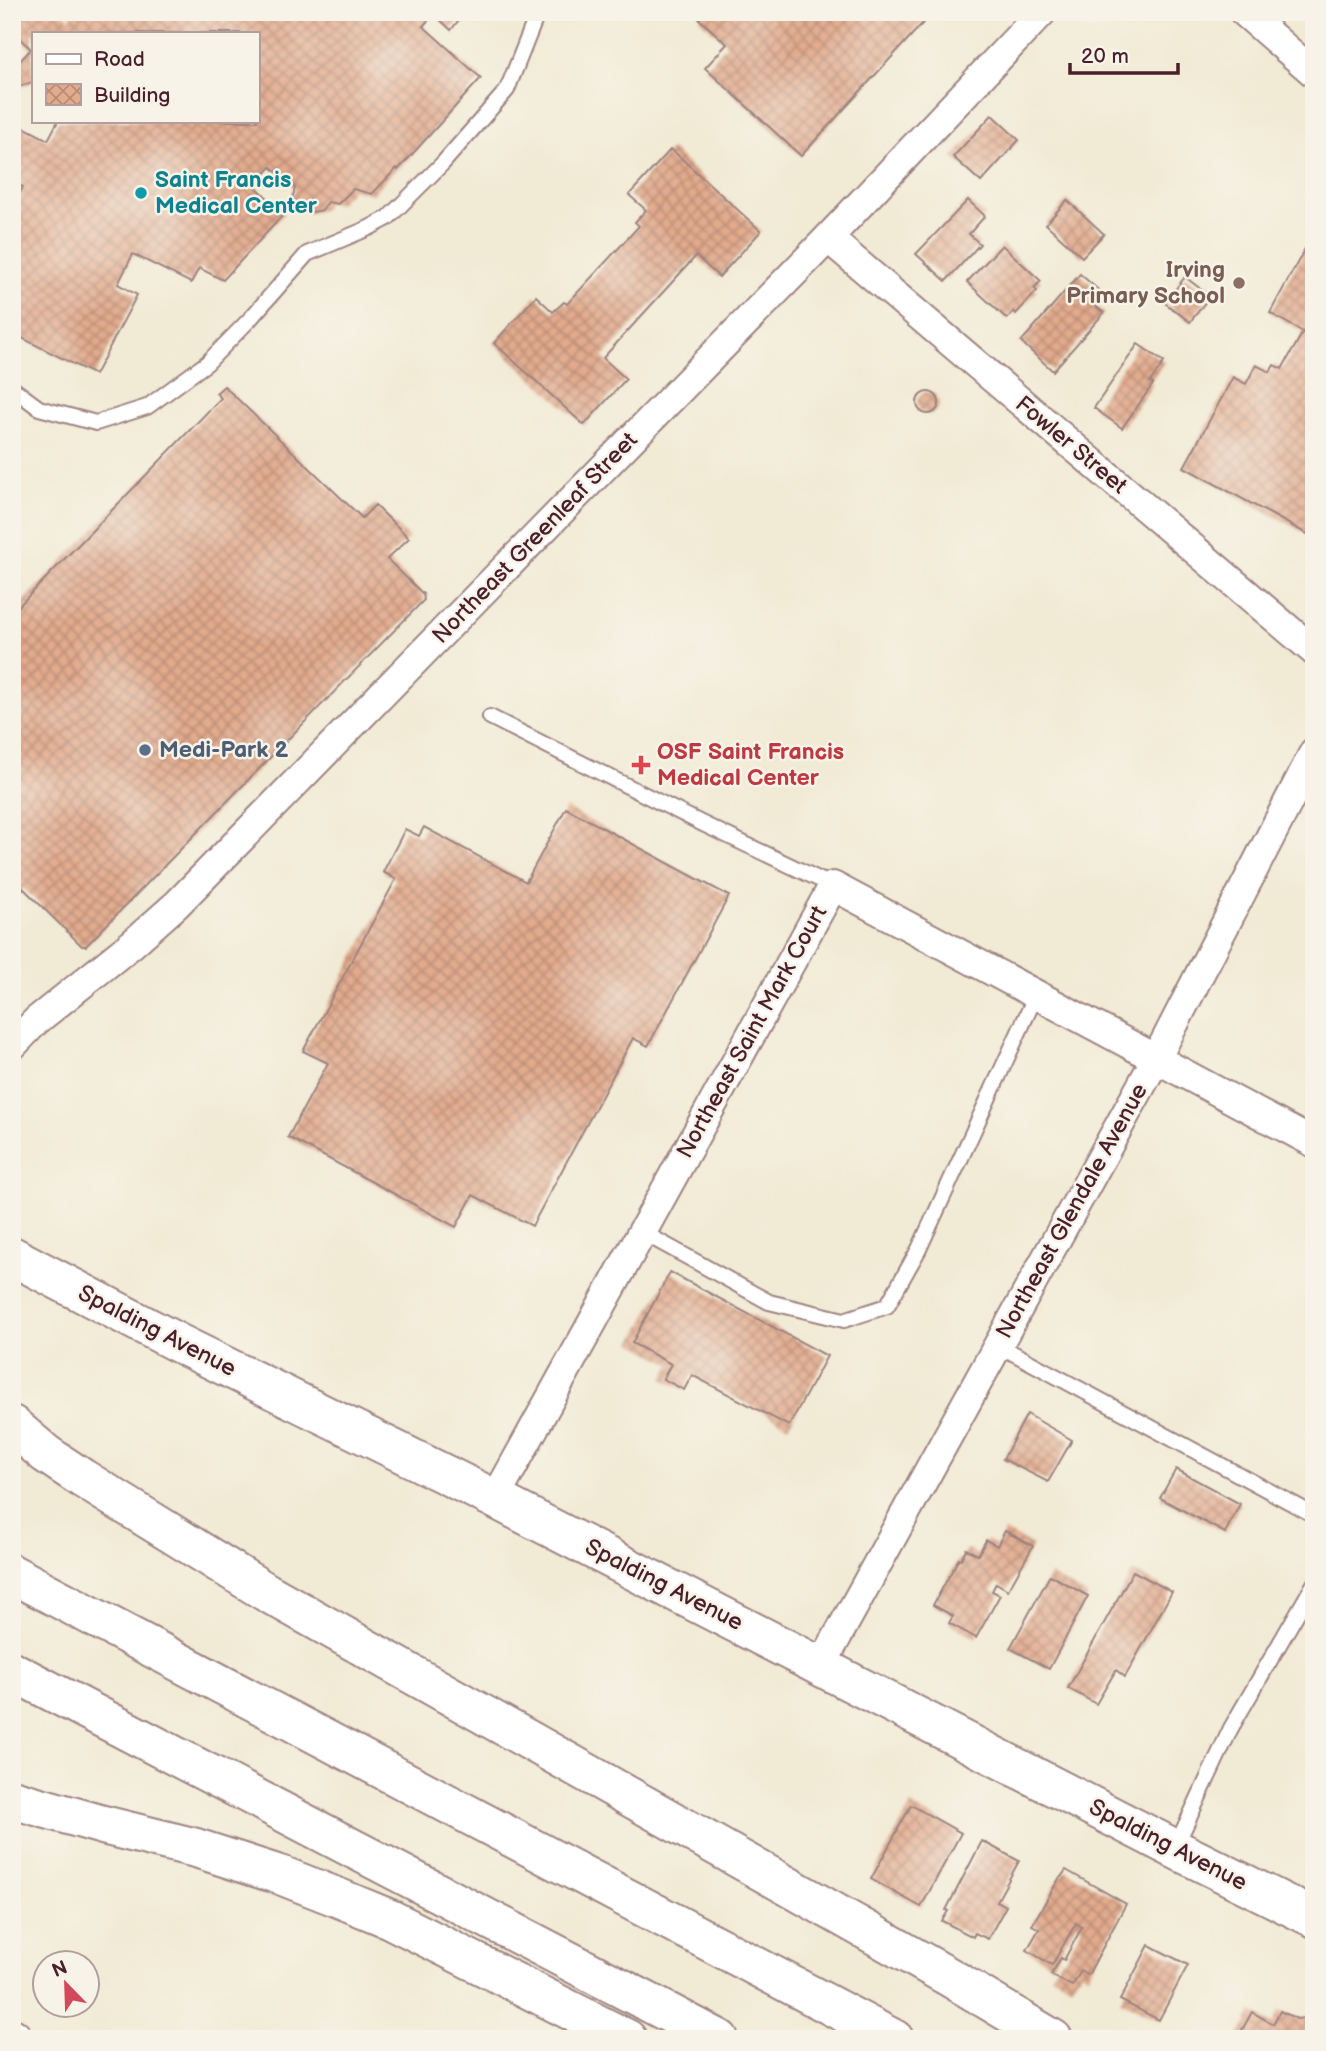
<svg xmlns="http://www.w3.org/2000/svg" width="1326" height="2051" font-family="'Balsamiq Sans',sans-serif">
	<style>
		.building { fill: url(#building-cross-hatch) }
		.lines { fill: none; stroke-linecap: round; stroke-linejoin: round }
		.service-casing { stroke: #9e8480; stroke-width: 18 }
		.minor-casing { stroke: #9e8480; stroke-width: 32 }
		.secondary-casing { stroke: #9e8480; stroke-width: 42 }
		.motorway-casing { stroke: #9e8480; stroke-width: 42 }
		.service { stroke: #fff; stroke-width: 14 }
		.minor { stroke: #fff; stroke-width: 28 }
		.secondary { stroke: #fff; stroke-width: 38 }
		.motorway { stroke: #fff; stroke-width: 38 }
		.culture-dot { fill: #0f9aa8; stroke: #f7f3e8; stroke-width: 2.5 }
		.education-dot { fill: #8d6e63; stroke: #f7f3e8; stroke-width: 2.5 }
		.service-dot { fill: #5c6f8a; stroke: #f7f3e8; stroke-width: 2.5 }
		.health-dot { fill: #e0444e; stroke: #f7f3e8; stroke-width: 2.5 }
		.labels { text-anchor: middle; dominant-baseline: central; stroke-width: 5; stroke-linejoin: round; paint-order: stroke }
		.culture-label { font-size: 23px; font-weight: bold; fill: #0d838f; stroke: #f7f3e8; text-anchor: start }
		.education-label { font-size: 23px; font-weight: bold; fill: #785e54; stroke: #f7f3e8; text-anchor: end }
		.street-label { font-size: 23px; fill: #4a1f2b; stroke: #f7f3e8 }
		.service-label { font-size: 23px; font-weight: bold; fill: #4e5e75; stroke: #f7f3e8; text-anchor: start }
		.health-label { font-size: 23px; font-weight: bold; fill: #be3a42; stroke: #f7f3e8; text-anchor: start }
	</style>
	<defs>
		<pattern id="building-cross-hatch" width="8" height="8" patternUnits="userSpaceOnUse" patternTransform="scale(1.75)"><rect width="8" height="8" fill="#e2ab8e"/><path d="M0 0l8 8M0 8l8-8" fill="none" stroke="#b98b74"/></pattern>
	</defs>
	<rect width="100%" height="100%" fill="#f7f3e8"/>
	<filter id="ink" filterUnits="userSpaceOnUse"><feTurbulence type="fractalNoise" baseFrequency=".0143" numOctaves="2"/><feDisplacementMap in="SourceGraphic" scale="14" xChannelSelector="R" yChannelSelector="G"/><feConvolveMatrix kernelMatrix="1 2 1 2 8 2 1 2 1" color-interpolation-filters="sRGB"/></filter>
	<filter id="wash" filterUnits="userSpaceOnUse"><feTurbulence type="fractalNoise" baseFrequency=".00686" numOctaves="4" result="noise"/><feDisplacementMap in="SourceGraphic" scale="28" xChannelSelector="R" yChannelSelector="G"/><feGaussianBlur stdDeviation="1.57" result="paint"/><feColorMatrix in="noise" values="0 0 0 0 0 0 0 0 0 0 0 0 0 0 0 0 0 1.4 0 .05"/><feComposite in="paint" operator="in"/></filter>
	<g filter="url(#wash)">
		<rect width="100%" height="100%" fill="#f1ead4"/>
		<g id="blocks">
			<g class="building">
				<path d="M26 12H63L69 18 75 12H465L451 30 434 14 423 26 481 78 398 170 397 168 372 194 353 189 338 204 328 202 322 210 308 213 296 205 293 196 295 188 271 167 254 185 284 214 223 280 199 268 191 283 133 254 118 284 137 295 95 375 12 333V209L23 187 12 181V134L18 124 48 140 58 121H257V33H33V82L12 89V63L21 60 31 49 12 31V27Z"/>
				<path d="M706 12H933L801 156 705 68 727 44 699 19Z"/>
				<path d="M992 115 1019 140 981 182 953 157Z"/>
				<path d="M671 149 761 231 719 277 696 256 603 358 626 379 584 425 494 343 536 296 553 312 564 302 567 304 639 226 635 222 646 210 629 195Z"/>
				<path d="M968 200 985 216 969 234 980 244 946 281 916 254Z"/>
				<path d="M1067 200 1104 234 1082 257 1046 224Z"/>
				<path d="M1308 243 1314 246V409L1309 418 1314 421V521L1307 534 1184 467 1233 377 1246 384 1256 365 1270 372 1274 365 1282 369 1303 332 1270 313Z"/>
				<path d="M1002 245 1041 281 1034 288 1037 291 1016 314 1014 311 1007 319 967 282Z"/>
				<path d="M1080 274 1103 294 1094 305 1104 313 1053 371 1021 342Z"/>
				<path d="M1185 277 1210 296 1190 322 1165 303Z"/>
				<path d="M1138 344 1164 362 1150 382 1153 384 1122 428 1094 408Z"/>
				<path d="M224 386 362 518 375 505 409 538 387 559 423 594 424 600 86 946H82L23 888 12 898V613L221 398 216 393Z"/>
				<circle cx="928" cy="403" r="11"/>
				<path d="M566 808 729 896 648 1046 633 1038 532 1226 473 1195 456 1227 288 1137 328 1063 303 1051 396 879 383 872 405 829 419 836 424 827 526 882Z"/>
				<path d="M670 1272 827 1356 789 1426 692 1375 684 1390 663 1379 671 1364 632 1343Z"/>
				<path d="M1027 1414 1072 1440 1048 1482 1003 1459Z"/>
				<path d="M1176 1469 1240 1504 1225 1533 1160 1498Z"/>
				<path d="M1005 1531 1033 1546 1008 1590 996 1583 992 1591 1000 1595 976 1638 949 1623 953 1616 933 1605 959 1558 961 1559 966 1549 978 1555 986 1540 997 1546Z"/>
				<path d="M1133 1571 1172 1592 1125 1677 1116 1670 1096 1704 1068 1688Z"/>
				<path d="M1050 1575 1088 1596 1049 1669 1010 1648Z"/>
				<path d="M911 1805 961 1833 921 1907 871 1879Z"/>
				<path d="M982 1841 1019 1861 997 1901 1006 1906 988 1939 975 1933 973 1937 942 1921 948 1911 946 1910Z"/>
				<path d="M1066 1870 1126 1904 1088 1975 1081 1971 1072 1986 1051 1975 1061 1958 1064 1960 1082 1927 1076 1923 1052 1965 1027 1950 1039 1929 1032 1925 1060 1877H1061Z"/>
				<path d="M1149 1945 1188 1965 1159 2020 1120 2000Z"/>
				<path d="M1280 2011 1297 2019 1304 2018 1314 2022V2039H1237L1252 2012 1273 2024Z"/>
			</g>
		</g>
	</g>
	<g filter="url(#ink)">
		<use href="#blocks" fill-opacity="0" stroke="#9e8480" stroke-width="2"/>
		<g class="lines">
			<g class="service-casing">
				<g id="service">
					<path d="M12 388 39 408 96 423 147 407 207 363 250 319 307 254 369 228 388 218 443 163 507 90 538 12"/>
					<path d="M490 717 701 823 833 886"/>
					<path d="M642 1232 769 1302 844 1320 887 1306 919 1249 1036 995"/>
					<path d="M998 1345 1314 1515"/>
					<path d="M1175 1848 1231 1728 1314 1584"/>
				</g>
			</g>
			<g class="minor-casing">
				<g id="minor">
					<path d="M1244 12 1314 73"/>
					<path d="M828 238 1314 651"/>
					<path d="M12 1046 36 1021 132 944 177 904 828 238 1042 12"/>
					<path d="M495 1499 833 886 1314 1143"/>
					<path d="M821 1666 1156 1059 1314 752"/>
				</g>
			</g>
			<g class="secondary-casing">
				<g id="secondary">
					<path d="M12 1256 176 1342 495 1499 1175 1849 1314 1918"/>
					<path d="M12 2038 13 2039"/>
				</g>
			</g>
			<g class="motorway-casing">
				<g id="motorway">
					<path d="M12 1425 46 1454 82 1478 266 1592 951 1978 1053 2039"/>
					<path d="M12 1574 894 2039"/>
					<path d="M12 1671 719 2039"/>
					<path d="M12 1799 103 1825 196 1848 283 1876 339 1898 390 1919 627 2039"/>
				</g>
			</g>
			<use href="#service" class="service"/>
			<use href="#minor" class="minor"/>
			<use href="#secondary" class="secondary"/>
			<use href="#motorway" class="motorway"/>
		</g>
	</g>
	<circle class="culture-dot" cx="141" cy="193" r="7"/>
	<circle class="education-dot" cx="1239" cy="283" r="7"/>
	<circle class="service-dot" cx="145" cy="750" r="7"/>
	<path class="health-dot" d="M637.5 754.5h7v7h7v7h-7v7h-7v-7h-7v-7h7z"/>
	<g class="labels">
		<g class="culture-label">
			<text x="155" y="180">Saint Francis<tspan x="155" dy="26">Medical Center</tspan></text>
		</g>
		<g class="education-label">
			<text x="1225" y="270">Irving<tspan x="1225" dy="26">Primary School</tspan></text>
		</g>
		<g class="street-label">
			<text transform="translate(1071 445) rotate(40)">Fowler Street</text>
			<text transform="translate(535 538) rotate(-46)">Northeast Greenleaf Street</text>
			<text transform="translate(752 1032) rotate(-61)">Northeast Saint Mark Court</text>
			<text transform="translate(1072 1211) rotate(-61)">Northeast Glendale Avenue</text>
			<text transform="translate(157 1331) rotate(27)">Spalding Avenue</text>
			<text transform="translate(664 1585) rotate(27)">Spalding Avenue</text>
			<text transform="translate(1168 1845) rotate(27)">Spalding Avenue</text>
		</g>
		<g class="service-label">
			<text x="159" y="750">Medi-Park 2</text>
		</g>
		<g class="health-label">
			<text x="657" y="752">OSF Saint Francis<tspan x="657" dy="26">Medical Center</tspan></text>
		</g>
	</g>
	<rect width="1326" height="2051" fill="none" stroke="#f7f3e8" stroke-width="42"/>
	<rect x="32" y="32" width="228" height="91" fill="#f7f3e8" stroke="#b29e9c" stroke-width="2"/>
	<rect x="46" y="54" width="35" height="10" fill="#ffffff" stroke="#b29e9c" stroke-width="2"/>
	<text x="94" y="66" font-size="21" fill="#4a1f2b">Road</text>
	<rect x="46" y="84" width="35" height="21" fill="url(#building-cross-hatch)" stroke="#b29e9c" stroke-width="2"/>
	<text x="94" y="102" font-size="21" fill="#4a1f2b">Building</text>
	<g transform="translate(66 1984) rotate(337)"><circle r="33" fill="#f7f3e8" stroke="#b29e9c" stroke-width="2"/>
	<path d="M0-5L12 26L0 18L-12 26Z" fill="#d1495b"/>
	<text y="-10" font-size="19" font-weight="bold" text-anchor="middle" fill="#4a1f2b">N</text>
	</g>
	<path d="M1070 63v10h108v-10" fill="none" stroke="#4a1f2b" stroke-width="3.5"/>
	<text x="1081" y="63" font-size="21" fill="#4a1f2b" stroke="#f7f3e8" stroke-width="5" paint-order="stroke">20 m</text>
</svg>
